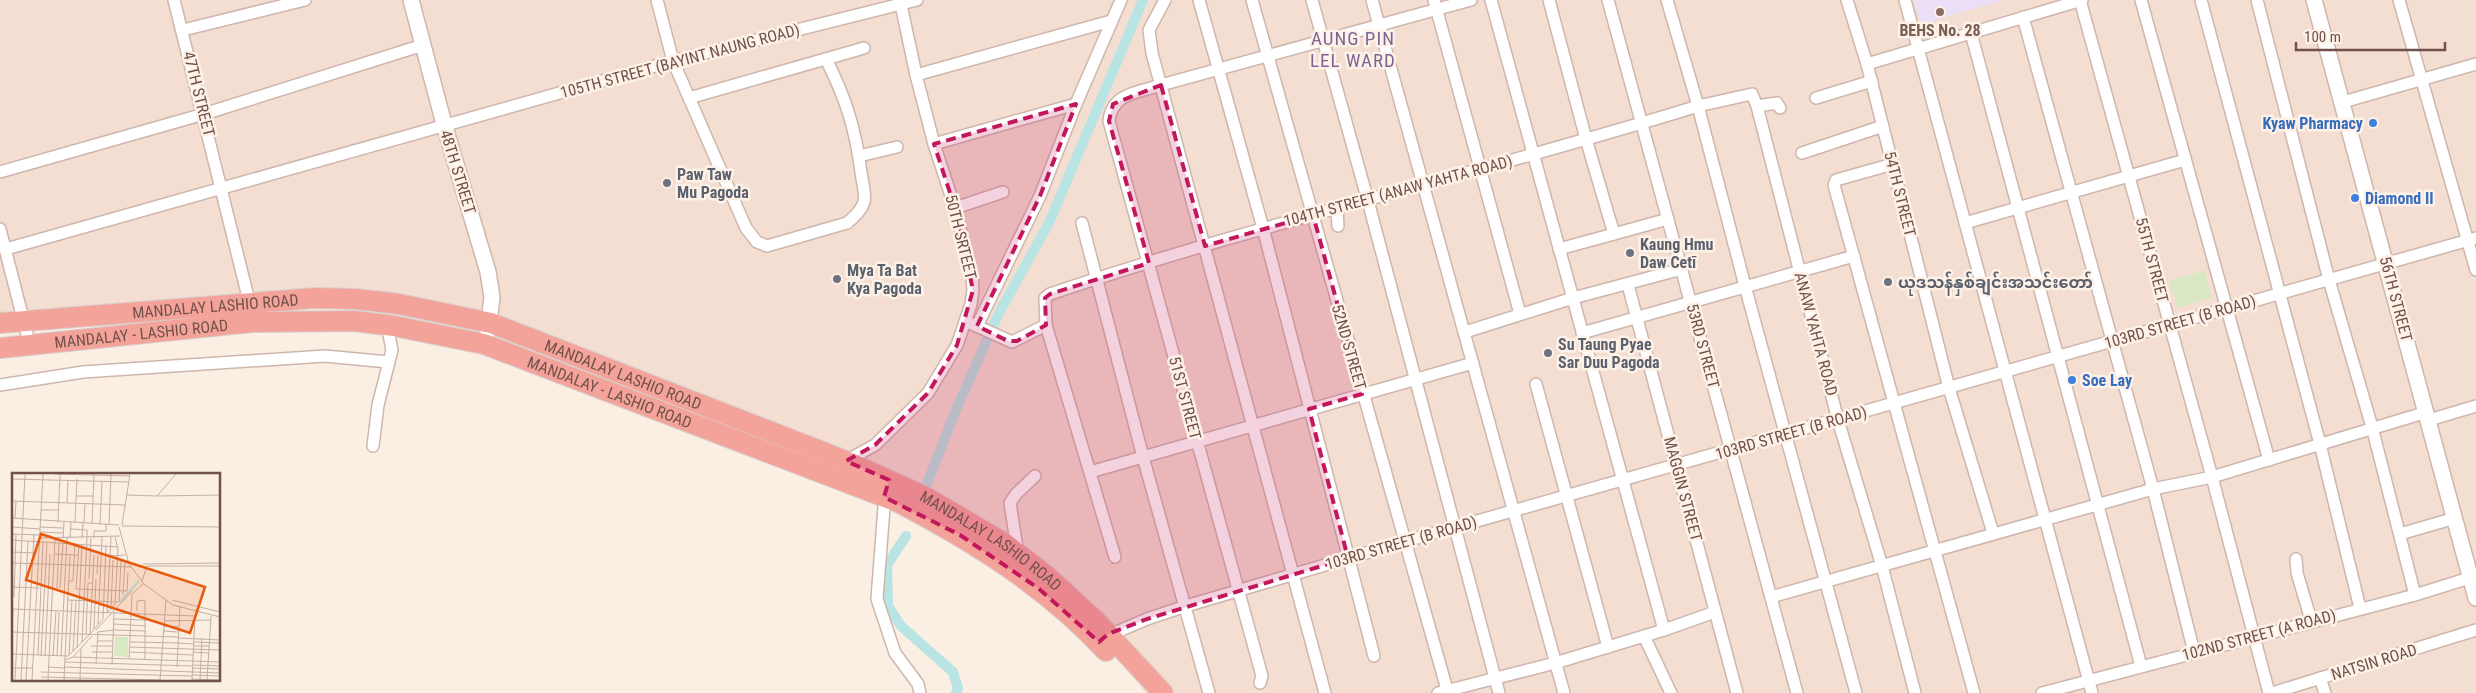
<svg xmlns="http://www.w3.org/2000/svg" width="2476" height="693" font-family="'Roboto Condensed','Noto Sans Myanmar',sans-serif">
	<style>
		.residential { fill: #f3ded1 }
		.education { fill: #ebdff7 }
		.green { fill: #d8e8c2 }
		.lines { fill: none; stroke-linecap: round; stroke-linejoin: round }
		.canal { stroke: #b8e4e3; stroke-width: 10 }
		.street-casing { stroke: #ceb6ad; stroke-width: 14 }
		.secondary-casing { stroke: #d1b5aa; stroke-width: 18 }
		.highway-casing { stroke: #d8cecc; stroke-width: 22 }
		.street { stroke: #fff; stroke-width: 11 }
		.secondary { stroke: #fff; stroke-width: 15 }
		.highway { stroke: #f4a39b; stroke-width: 20 }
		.marked { fill: #c2185b; fill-opacity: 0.2; stroke: #c2185b; stroke-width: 4; stroke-dasharray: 10 6; stroke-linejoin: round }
		.education-dot { fill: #8d6e63; stroke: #fef2e8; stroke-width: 2 }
		.shop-dot { fill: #3f7fe0; stroke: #fef2e8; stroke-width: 2 }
		.worship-dot { fill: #6b7280; stroke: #fef2e8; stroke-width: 2 }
		.labels { text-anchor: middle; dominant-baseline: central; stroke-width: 5; stroke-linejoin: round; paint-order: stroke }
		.education-label { font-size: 16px; font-weight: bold; fill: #785e54; stroke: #fef2e8 }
		.street-label { font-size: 16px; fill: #72514a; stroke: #fef2e8 }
		.shop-label { font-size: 16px; font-weight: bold; fill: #366cbe; stroke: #fef2e8; text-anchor: start }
		.worship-label { font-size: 16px; font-weight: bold; fill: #5b616d; stroke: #fef2e8; text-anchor: start }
		.quarter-label { font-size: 19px; letter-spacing: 1px; fill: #7d6596; stroke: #fef2e8 }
		.inset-river { fill: none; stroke: #b8e4e3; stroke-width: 2.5 }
		.inset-road { fill: none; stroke: #c4afa6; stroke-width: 1 }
		.view { fill: #e8590c; fill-opacity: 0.15; stroke: #e8590c; stroke-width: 2.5 }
		.inset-edge { fill: none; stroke: #72514a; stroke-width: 2.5 }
	</style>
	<rect width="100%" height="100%" fill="#fbeee3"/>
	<path class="residential" d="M0 0H2476V693H1146L1118 658 922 500 574 366 316 303 0 332Z"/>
	<path class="education" d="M1914 0H2004L1921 24Z"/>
	<path class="green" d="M2205 271 2212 297 2178 308 2169 281Z"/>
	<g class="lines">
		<g class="canal">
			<path d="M925 489 955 412 1000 311 1049 223 1143 0"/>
			<path d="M906 536 887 565 888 606 901 626 953 672 958 688 956 693"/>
		</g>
		<g class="street-casing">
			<g id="street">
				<path d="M174 0 251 309"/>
				<path d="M657 0 673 61 746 228 757 242 767 246 847 223C854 217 861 211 864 202 866 194 862 181 861 172 855 127 846 99 826 59"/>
				<path d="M1165 0 1149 30 1152 53 1325 693"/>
				<path d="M1199 0 1263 228 1374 656"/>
				<path d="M1252 0 1448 693"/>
				<path d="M1312 0 1368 201 1499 693"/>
				<path d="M1372 0 1564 693"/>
				<path d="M1434 0 1520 314"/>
				<path d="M1491 0 1664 630"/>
				<path d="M1549 0 1586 139 1614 234 1559 249"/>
				<path d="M1608 0 1797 693"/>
				<path d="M1667 0 1698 106 1745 286 1856 693"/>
				<path d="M1847 0 1867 64 1949 388 1993 533"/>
				<path d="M1905 0 2092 693"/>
				<path d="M2080 0 2212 477 2269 693"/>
				<path d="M2141 0 2269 460"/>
				<path d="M2201 0 2320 444 2360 608"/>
				<path d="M2257 0 2329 280 2372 427 2415 595"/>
				<path d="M2399 0 2476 270"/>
				<path d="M2023 17 2153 489 2194 652"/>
				<path d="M183 30 305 0"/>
				<path d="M1971 33 2141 666"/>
				<path d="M1867 64 2082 0"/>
				<path d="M916 75 1111 21"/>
				<path d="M689 98 864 48"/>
				<path d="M1816 98 1872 81"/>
				<path d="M2343 102 2476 64"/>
				<path d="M1757 106 1777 103 1780 108"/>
				<path d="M934 144 1076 104"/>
				<path d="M1802 153 1883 126"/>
				<path d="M859 156 897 147"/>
				<path d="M1893 164 1836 180 1834 185 1974 693"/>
				<path d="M0 172 204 114 423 45"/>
				<path d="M955 208 1003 192"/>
				<path d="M1337 209 1338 226"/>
				<path d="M1082 223 1143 457 1209 693"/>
				<path d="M1965 223 2185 160"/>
				<path d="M0 229 30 346"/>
				<path d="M1614 234 1668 219"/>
				<path d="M6 249 673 61 917 0"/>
				<path d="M1628 285 1737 693"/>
				<path d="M972 324 1012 342 1046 325"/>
				<path d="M977 326 1040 196 1076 104 1121 0"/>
				<path d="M1465 332 1573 298 1682 269"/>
				<path d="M1582 333 1854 256"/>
				<path d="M1536 384 1608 647"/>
				<path d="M0 385 83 372 325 356 388 362"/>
				<path d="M2429 420 2476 406"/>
				<path d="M373 446 378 405 392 350 387 325"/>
				<path d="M846 461 875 445 928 393 957 345 971 304 973 290 972 276 955 208 934 144 916 75 900 0"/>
				<path d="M1090 472 1473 363"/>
				<path d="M885 494 877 599 895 653 918 684 920 693"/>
				<path d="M2400 534 2455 518"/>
				<path d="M1018 554 1010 503 1016 494 1035 476"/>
				<path d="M1115 557 1046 325 1045 298 1050 294C1263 222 1483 173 1698 106L1752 94 1757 106 1838 420 1882 566 1915 693"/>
				<path d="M2296 559 2297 573 2311 620"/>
				<path d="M1771 597 2153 489 2212 477 2427 412"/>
				<path d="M1644 636 1671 693"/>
				<path d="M1105 637 1147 619 1186 606 1403 542 2476 238"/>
				<path d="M2320 678 2325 693"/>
				<path d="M1260 683 1262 676 1109 121C1112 93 1137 93 1161 85L1471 0"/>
				<path d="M1438 693 1555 663 1664 630 1715 612"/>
				<path d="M2042 693 2415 595 2476 576"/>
				<path d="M2272 693 2476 630"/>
			</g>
		</g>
		<g class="secondary-casing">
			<g id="secondary">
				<path d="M411 0 444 124 488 272 492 297 488 331"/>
				<path d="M2314 0 2476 598"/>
			</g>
		</g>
		<g class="highway-casing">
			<g id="highway">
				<path id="s1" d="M0 323 315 298 356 299 399 304 491 323 846 461 924 496 1004 543 1048 577 1096 621 1163 693"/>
				<path id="s2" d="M0 348 252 322 354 321 394 326 484 344 898 502C974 542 1047 587 1106 651"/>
			</g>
		</g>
		<use href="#street" class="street"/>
		<use href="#secondary" class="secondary"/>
		<use href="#highway" class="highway"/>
	</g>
	<path class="marked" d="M1161 85 1205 246 1313 215 1362 394 1309 409 1348 558 1147 619 1108 634 1099 642 1038 588 960 535 884 497 889 480 846 461 875 445 928 393 957 345 973 290 955 208 934 144 1076 104 1040 196 977 326 1008 341H1017L1046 325 1045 298 1050 294 1149 263 1109 121 1113 104Z"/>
	<circle class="education-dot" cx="1940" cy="12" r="5"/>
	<g class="shop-dot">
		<circle cx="2373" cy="123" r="5"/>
		<circle cx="2355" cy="198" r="5"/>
		<circle cx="2072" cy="380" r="5"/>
	</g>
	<g class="worship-dot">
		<circle cx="667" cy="183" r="5"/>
		<circle cx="1630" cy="253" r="5"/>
		<circle cx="837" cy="279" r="5"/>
		<circle cx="1888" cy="282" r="5"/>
		<circle cx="1548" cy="353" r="5"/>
	</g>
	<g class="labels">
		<g class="education-label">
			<text x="1940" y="30">BEHS No. 28</text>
		</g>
		<g class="street-label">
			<text transform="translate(680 61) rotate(-15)">105TH STREET (BAYINT NAUNG ROAD)</text>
			<text transform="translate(199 94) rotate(76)">47TH STREET</text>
			<text transform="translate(458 172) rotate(73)">48TH STREET</text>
			<text transform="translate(1398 191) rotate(-15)">104TH STREET (ANAW YAHTA ROAD)</text>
			<text transform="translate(1900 194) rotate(76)">54TH STREET</text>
			<text transform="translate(961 237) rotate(76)">50TH SRTEET</text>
			<text transform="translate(2152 260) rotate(75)">55TH STREET</text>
			<text transform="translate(2396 299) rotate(75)">56TH STREET</text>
			<text stroke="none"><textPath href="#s1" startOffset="216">MANDALAY LASHIO ROAD</textPath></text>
			<text transform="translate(2180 322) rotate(-16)">103RD STREET (B ROAD)</text>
			<text stroke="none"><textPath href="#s2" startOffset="142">MANDALAY - LASHIO ROAD</textPath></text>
			<text transform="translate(1816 334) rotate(75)">ANAW YAHTA ROAD</text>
			<text transform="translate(1703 346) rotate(75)">53RD STREET</text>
			<text transform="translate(1349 347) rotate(74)">52ND STREET</text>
			<text stroke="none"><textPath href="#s1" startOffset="636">MANDALAY LASHIO ROAD</textPath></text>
			<text stroke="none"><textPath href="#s2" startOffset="622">MANDALAY - LASHIO ROAD</textPath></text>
			<text transform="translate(1185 398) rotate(75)">51ST STREET</text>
			<text transform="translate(1791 433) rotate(-16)">103RD STREET (B ROAD)</text>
			<text transform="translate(1683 489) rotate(75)">MAGGIN STREET</text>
			<text stroke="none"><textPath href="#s1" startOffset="1041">MANDALAY LASHIO ROAD</textPath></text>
			<text transform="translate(1401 543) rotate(-16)">103RD STREET (B ROAD)</text>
			<text transform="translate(2259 635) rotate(-15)">102ND STREET (A ROAD)</text>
			<text transform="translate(2374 662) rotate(-17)">NATSIN ROAD</text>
		</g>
		<g class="shop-label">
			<text x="2363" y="123" text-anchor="end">Kyaw Pharmacy</text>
			<text x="2365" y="198">Diamond II</text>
			<text x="2082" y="380">Soe Lay</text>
		</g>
		<g class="worship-label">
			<text x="677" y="174">Paw Taw<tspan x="677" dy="18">Mu Pagoda</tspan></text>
			<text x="1640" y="244">Kaung Hmu<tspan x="1640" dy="18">Daw Cetī</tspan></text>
			<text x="847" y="270">Mya Ta Bat<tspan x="847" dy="18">Kya Pagoda</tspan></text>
			<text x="1898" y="282">ယုဒသန်နှစ်ချင်းအသင်းတော်</text>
			<text x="1558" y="344">Su Taung Pyae<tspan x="1558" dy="18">Sar Duu Pagoda</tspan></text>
		</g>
		<g class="quarter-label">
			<text x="1353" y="38">AUNG PIN<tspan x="1353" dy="22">LEL WARD</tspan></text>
		</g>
	</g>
	<g transform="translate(12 473)">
		<rect width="208" height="208" fill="#fbeee3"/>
		<path d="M103 164H116V184L102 183Z" fill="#d8e8c2"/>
		<path class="inset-river" d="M108 129 127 108"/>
		<path class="inset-road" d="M42 1 118 3M0 6 116 9M115 22 145 23 164 1M64 23H81M145 23 208 22M0 28 113 32M55 30 56 7M29 37H46M0 45 107 52M3 45 4 28M46 49 48 1M72 49 73 31M63 50 65 6M80 51 82 1M88 52 90 8M97 52 99 1M110 52 118 1M110 53 208 54M0 54 28 56M28 54 51 55M107 54 117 91 132 111 161 132 208 144M59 56 75 57V65M28 59 51 60M0 61 27 62M27 65 108 63M51 65 52 49M58 65 59 49M70 65 71 50M82 65V58H94V51M0 67 106 74M67 71 64 116 115 118 116 99M0 79 22 80M42 81 66 82M97 83 113 82M0 90 119 94M131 91 208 90M85 101 86 82M77 106 79 65M57 108H61L63 70M130 108 135 93H208M1 114 27 115M45 115 47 70M48 115 51 70M111 122 113 87M2 124 4 61M55 127 107 129 109 87M160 127 208 139M0 136 183 143M99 136 101 87M125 138V128L133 127V186M95 140 103 131 106 76 103 64M95 140 99 64M102 146 135 147M152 148 199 147M86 151 90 64M102 151 134 153M0 153 1 136M151 153 167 154M82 156 84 106M84 157 120 118M102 157 134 158M151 158 167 159M0 159 166 164M78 161 91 146 94 72M74 162 76 110H80M166 165 208 167M85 168H101M70 169 75 65M118 169 166 170M182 169 208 170M166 170 182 171M79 173H101M181 173H197M117 174 208 177M65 175 70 71M61 179 64 127M80 179H101M117 179 181 182M181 179 197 180M0 181 56 183 78 161 82 82M26 182 31 69M57 182 60 127M29 183 35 69M33 183 38 81M41 183 44 138M45 183 47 139M49 183 55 65M61 184 208 189M117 186 120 121 131 111M53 187 61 184 80 163M53 189 180 193M84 191 86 159 102 157M100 192 102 140M181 192 208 193M37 194 52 195M52 194 208 200M165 194 168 133M0 195H21M180 195 208 196M29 199 180 203M180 202 208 203M29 204 149 207M180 206 208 207M3 207 13 1M9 207 16 68M14 207 22 62M20 207 31 1M36 207 43 65M52 207 58 82M68 207 69 176M148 207 154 127M180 207 183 142M188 207 190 165M195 207 199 143"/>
		<path class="view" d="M29 61 193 114 178 160 14 107Z"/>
		<rect width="208" height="208" class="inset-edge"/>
	</g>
	<path d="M2296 42v8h149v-8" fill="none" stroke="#72514a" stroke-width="2.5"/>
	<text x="2304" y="42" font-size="15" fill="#72514a" stroke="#fef2e8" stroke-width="4" paint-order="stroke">100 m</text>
</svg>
